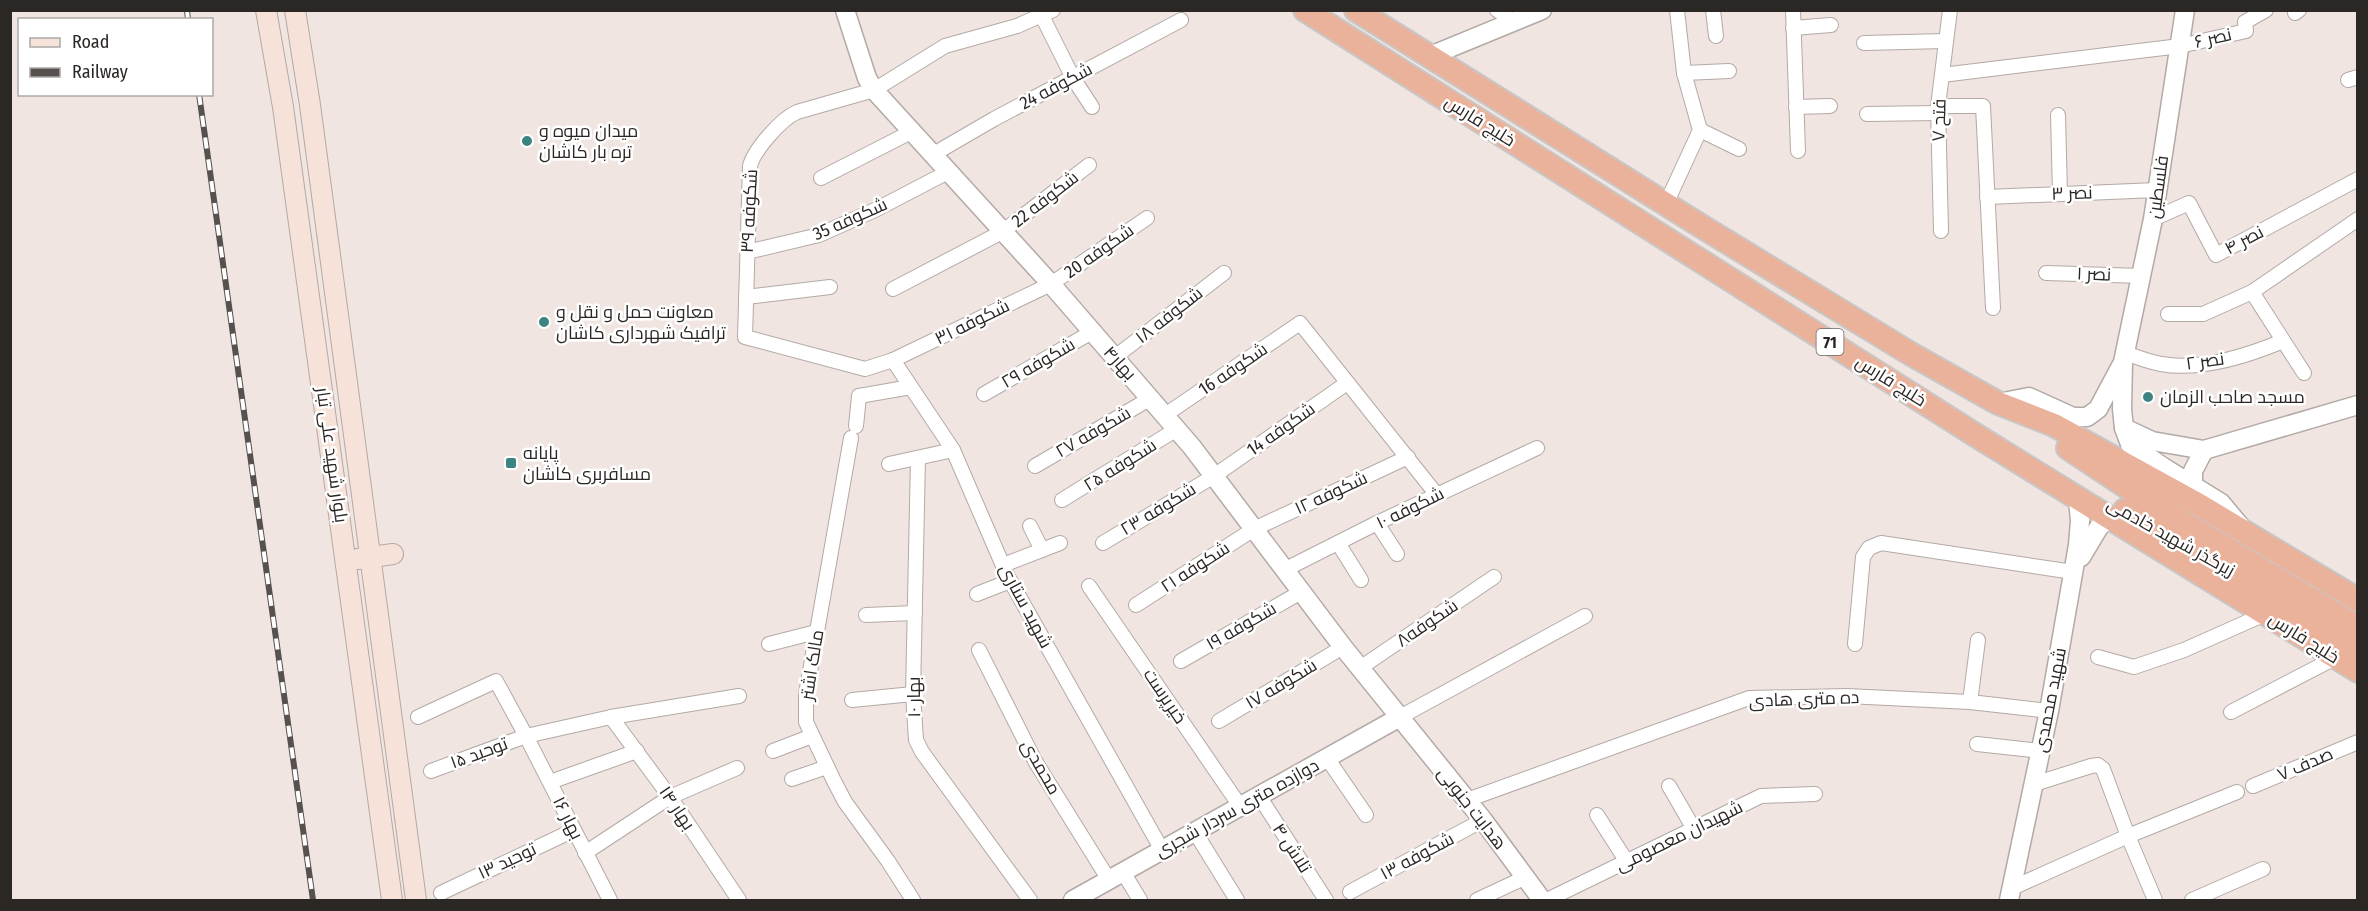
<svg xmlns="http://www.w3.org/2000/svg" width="2368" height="911" font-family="'Fira Sans Condensed',Cairo,sans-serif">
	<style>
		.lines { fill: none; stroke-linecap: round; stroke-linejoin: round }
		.minor-casing { stroke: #b3a9a5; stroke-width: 16 }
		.tertiary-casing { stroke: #b3a9a5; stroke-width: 21 }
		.secondary-casing { stroke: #b3a9a5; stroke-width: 22 }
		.trunk-casing { stroke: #c8c7c6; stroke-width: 26 }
		.minor { stroke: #fff; stroke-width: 14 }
		.tertiary { stroke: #fff; stroke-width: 18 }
		.secondary { stroke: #f7e2da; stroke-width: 20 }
		.trunk { stroke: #eab29b; stroke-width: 22 }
		.rail-casing { stroke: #56514e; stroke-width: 6 }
		.rail { stroke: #fff; stroke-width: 4; stroke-dasharray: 11; stroke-linecap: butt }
		.poi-dot { fill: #3c8482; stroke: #fff; stroke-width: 2 }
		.labels { text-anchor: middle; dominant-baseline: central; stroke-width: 5; stroke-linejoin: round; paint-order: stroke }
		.shield { fill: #fff; stroke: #6b6866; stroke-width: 1.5 }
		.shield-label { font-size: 16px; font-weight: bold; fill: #2b2725 }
		.street-label { font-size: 18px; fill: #2b2725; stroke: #fff }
		.poi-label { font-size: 18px; fill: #2b2725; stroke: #fff; text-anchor: start }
	</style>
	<rect width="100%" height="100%" fill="#f0e5e1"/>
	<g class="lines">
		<g class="minor-casing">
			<g id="minor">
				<path d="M1053 10 1017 26 945 46 874 90 797 112C781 119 754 150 750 166L745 337 865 369 893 360 1051 284 1147 218"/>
				<path d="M1497 10 1513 22"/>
				<path d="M1713 10 1716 36"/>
				<path d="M1793 10 1798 151"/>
				<path d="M2295 13 2299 10"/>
				<path d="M1042 16 1073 78 1092 107"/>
				<path d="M1793 28 1831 25"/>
				<path d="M1864 43 1946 41"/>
				<path d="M1684 73 1729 71"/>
				<path d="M1942 75 2180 46 2246 31 2245 22 2266 10"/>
				<path d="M2348 80 2358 77"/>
				<path d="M1938 106H1983L1993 308"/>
				<path d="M1796 107 1830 106"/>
				<path d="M1867 114 1938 113"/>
				<path d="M2058 115 2060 194"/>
				<path d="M1700 130 1739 149"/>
				<path d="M932 155 994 119 1181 20"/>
				<path d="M821 178 911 132"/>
				<path d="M1987 197 2157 190"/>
				<path d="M1666 204 1700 130 1684 73 1677 10"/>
				<path d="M2153 219 2189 203 2216 255 2358 179"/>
				<path d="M1941 231 1938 106 1950 10"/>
				<path d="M747 252 819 235 877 209 948 172"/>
				<path d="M2046 273 2142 276"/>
				<path d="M893 289 1002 232 1089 165"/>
				<path d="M746 297 830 287"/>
				<path d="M2168 314H2203L2252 292"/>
				<path d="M2125 353C2137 357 2149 362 2161 364 2200 371 2247 356 2283 341"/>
				<path d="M1115 357 1224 273"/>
				<path d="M893 360 953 450 1007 575 1162 850"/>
				<path d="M2304 373 2252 292 2358 219"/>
				<path d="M984 394 1092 332"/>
				<path d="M1165 415 1300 323 1437 495"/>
				<path d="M856 426 859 396 911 387"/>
				<path d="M851 438 806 694V722L834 781 845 802 888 861 913 900"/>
				<path d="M918 458 913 694 916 740 922 752 1030 900"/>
				<path d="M889 464 953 450"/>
				<path d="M1035 466 1151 398"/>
				<path d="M1062 500 1177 429"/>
				<path d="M1377 523 1397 554"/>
				<path d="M1030 526 1042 550"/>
				<path d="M1103 543 1214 476 1347 383"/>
				<path d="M1338 543 1361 580"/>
				<path d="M1003 565 1060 543"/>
				<path d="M1284 570 1377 523 1537 448"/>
				<path d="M1089 586 1240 806"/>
				<path d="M977 594 1010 581"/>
				<path d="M1136 605 1254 529 1408 457"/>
				<path d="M866 615 915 613"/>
				<path d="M769 644 816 632"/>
				<path d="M1855 644 1863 557 1869 548 1881 543 2073 572"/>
				<path d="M979 650 1035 761 1109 880"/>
				<path d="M2098 657 2134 667 2184 650 2265 614"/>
				<path d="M1181 661 1301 592"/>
				<path d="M1360 668 1494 577"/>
				<path d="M852 700 913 694"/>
				<path d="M1970 702 1978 640"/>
				<path d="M2231 712 2335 658"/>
				<path d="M418 717 496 681 526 736 611 717 739 696"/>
				<path d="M611 717 670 797 739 900"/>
				<path d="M1400 717 1585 616"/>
				<path d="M1219 721 1343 647"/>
				<path d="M1977 744 2041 751"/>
				<path d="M773 751 812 736"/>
				<path d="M1327 758 1366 815"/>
				<path d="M431 771 526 736 610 900"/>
				<path d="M792 779 827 767"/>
				<path d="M550 782 637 751"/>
				<path d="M2034 784 2091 766 2098 765 2103 769 2128 836 2155 900"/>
				<path d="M1669 786 1694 829"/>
				<path d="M2253 786 2358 742"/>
				<path d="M1259 796 1326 900"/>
				<path d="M1467 800 1749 698 1847 696 1970 702 2049 711"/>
				<path d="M1597 815 1627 862"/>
				<path d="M1195 832 1237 900"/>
				<path d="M585 853 670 797 737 768"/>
				<path d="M1123 872 1140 900"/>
				<path d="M2012 888 2128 836 2237 792"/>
				<path d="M1350 892 1483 820"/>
				<path d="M441 893 574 830"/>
				<path d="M1477 900 1526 877"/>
				<path d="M1547 900 1761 796 1815 794"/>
				<path d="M2192 900 2263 869"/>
			</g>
		</g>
		<g class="tertiary-casing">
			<g id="tertiary">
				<path d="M845 10 867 78 874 90 1051 284 1192 447 1343 647 1483 820 1542 900"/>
				<path d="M2185 10 2153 219 2123 362 2122 409 2124 428 2130 444 2163 467 2221 503 2241 527"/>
				<path d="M1430 56 1542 10"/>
				<path d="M1998 403 2029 397 2073 417H2087L2098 409 2121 366"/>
				<path d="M2124 428 2152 441 2204 450 2358 405"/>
				<path d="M2193 486V471L2204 450"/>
				<path d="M2081 557 2099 527 2109 518"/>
				<path d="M1073 900 1400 717"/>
				<path d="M2009 900 2049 711 2078 545 2080 521 2078 498"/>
			</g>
		</g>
		<g class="secondary-casing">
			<g id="secondary">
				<path d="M266 10 283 107 392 900"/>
				<path d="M295 10 310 105 416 900"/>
				<path d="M358 559 393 554"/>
			</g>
		</g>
		<g class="trunk-casing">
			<g id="trunk">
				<path d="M1305 10 1977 436 2358 671"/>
				<path d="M1356 10 1701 226 1911 354 1998 403 2054 425 2201 506 2358 600"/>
				<path d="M2068 448 2148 501 2358 627"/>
				<path d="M2125 510 2218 562 2358 650"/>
			</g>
		</g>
		<use href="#minor" class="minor"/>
		<use href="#tertiary" class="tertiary"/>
		<use href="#secondary" class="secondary"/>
		<use href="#trunk" class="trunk"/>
		<g class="rail-casing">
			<g id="rail">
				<path d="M187 10 188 20"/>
				<path d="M199 94 313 900"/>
			</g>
		</g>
		<use href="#rail" class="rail"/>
	</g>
	<g class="poi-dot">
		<circle cx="527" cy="141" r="6"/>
		<circle cx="544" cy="322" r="6"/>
		<circle cx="2148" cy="397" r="6"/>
		<rect x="505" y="457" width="12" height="12" rx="3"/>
	</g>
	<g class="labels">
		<rect class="shield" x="1816.5" y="329" width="27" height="26" rx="4.5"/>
		<g class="shield-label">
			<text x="1830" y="342">71</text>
		</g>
		<g class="street-label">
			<text transform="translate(2213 38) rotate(-13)">نصر ۶</text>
			<text transform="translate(1056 86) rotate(-28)">شکوفه 24</text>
			<text transform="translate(1939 120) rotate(-88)">فتح ۷</text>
			<text transform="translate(1480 121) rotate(32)">خلیج فارس</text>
			<text transform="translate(2158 187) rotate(-82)">فلسطین</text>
			<text transform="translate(2072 193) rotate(-2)">نصر ۳</text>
			<text transform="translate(1045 199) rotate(-38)">شکوفه 22</text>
			<text transform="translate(749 211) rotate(-87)">شکوفه ۳۹</text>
			<text transform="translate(850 219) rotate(-24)">شکوفه 35</text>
			<text transform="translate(2244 240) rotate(-28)">نصر ۴</text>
			<text transform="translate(1099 251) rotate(-35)">شکوفه 20</text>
			<text transform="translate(2094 274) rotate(2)">نصر ۱</text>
			<text transform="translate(1169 315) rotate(-38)">شکوفه ۱۸</text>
			<text transform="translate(972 322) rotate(-26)">شکوفه ۳۱</text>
			<text transform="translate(2205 361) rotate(-8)">نصر ۲</text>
			<text transform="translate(1038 363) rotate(-30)">شکوفه ۲۹</text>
			<text transform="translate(1120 363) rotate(48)">بهار۴</text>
			<text transform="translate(1233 369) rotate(-34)">شکوفه 16</text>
			<text transform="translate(1891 381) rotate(32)">خلیج فارس</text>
			<text transform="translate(1281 429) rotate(-35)">شکوفه 14</text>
			<text transform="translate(1093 432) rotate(-30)">شکوفه ۲۷</text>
			<text transform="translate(332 455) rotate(82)">بلوار شهید علی تبار</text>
			<text transform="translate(1120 465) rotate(-32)">شکوفه ۲۵</text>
			<text transform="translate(1331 493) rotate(-25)">شکوفه ۱۲</text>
			<text transform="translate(1410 508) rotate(-26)">شکوفه ۱۰</text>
			<text transform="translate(1158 509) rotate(-31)">شکوفه ۲۳</text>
			<text transform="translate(2171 537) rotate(29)">زیرگذر شهید خادمی</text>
			<text transform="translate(1195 567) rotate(-33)">شکوفه ۲۱</text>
			<text transform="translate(1026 606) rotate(62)">شهید ستاری</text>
			<text transform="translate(1427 623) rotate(-34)">شکوفه۸</text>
			<text transform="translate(1241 626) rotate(-30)">شکوفه ۱۹</text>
			<text transform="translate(2304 638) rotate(32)">خلیج فارس</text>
			<text transform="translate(812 665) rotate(-81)">مالک اشتر</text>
			<text transform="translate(1281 684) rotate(-31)">شکوفه ۱۷</text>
			<text transform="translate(1165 696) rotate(56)">خیرپرست</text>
			<text transform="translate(914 697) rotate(-91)">بهار ۱۰</text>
			<text transform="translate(1804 699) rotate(-2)">ده متری هادی</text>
			<text transform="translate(2050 700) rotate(-79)">شهید محمدی</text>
			<text transform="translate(479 753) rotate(-20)">توحید ۱۵</text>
			<text transform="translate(2305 764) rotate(-23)">صدف ۷</text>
			<text transform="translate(1041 767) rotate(60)">محمدی</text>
			<text transform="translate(677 808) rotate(56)">بهار ۱۴</text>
			<text transform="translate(1237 808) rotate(-29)">دوازده متری سردار شجری</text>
			<text transform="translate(1472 808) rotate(52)">هدایت جنوبی</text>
			<text transform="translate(568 818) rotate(63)">بهار ۱۶</text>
			<text transform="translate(1679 836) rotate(-26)">شهیدان معصومی</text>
			<text transform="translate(1292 848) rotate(57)">تلاش ۴</text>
			<text transform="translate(1417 856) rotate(-28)">شکوفه ۱۳</text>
			<text transform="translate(507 861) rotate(-25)">توحید ۱۳</text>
		</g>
		<g class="poi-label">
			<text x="539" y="131">میدان میوه و<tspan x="539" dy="21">تره بار کاشان</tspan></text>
			<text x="556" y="312">معاونت حمل و نقل و<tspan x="556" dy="21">ترافیک شهرداری کاشان</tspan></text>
			<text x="2160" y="397">مسجد صاحب الزمان</text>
			<text x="523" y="453">پایانه<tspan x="523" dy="21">مسافربری کاشان</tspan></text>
		</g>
	</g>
	<rect width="2368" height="911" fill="none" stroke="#2b2725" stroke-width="24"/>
	<rect x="18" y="18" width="195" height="78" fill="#ffffff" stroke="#aaa9a8" stroke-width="1.5"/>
	<rect x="30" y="38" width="30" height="9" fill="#f7e2da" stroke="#aaa9a8" stroke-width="1.5"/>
	<text x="72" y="48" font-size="18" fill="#2b2725">Road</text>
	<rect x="30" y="68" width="30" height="9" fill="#56514e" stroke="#aaa9a8" stroke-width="1.5"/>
	<text x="72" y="78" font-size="18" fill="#2b2725">Railway</text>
</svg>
